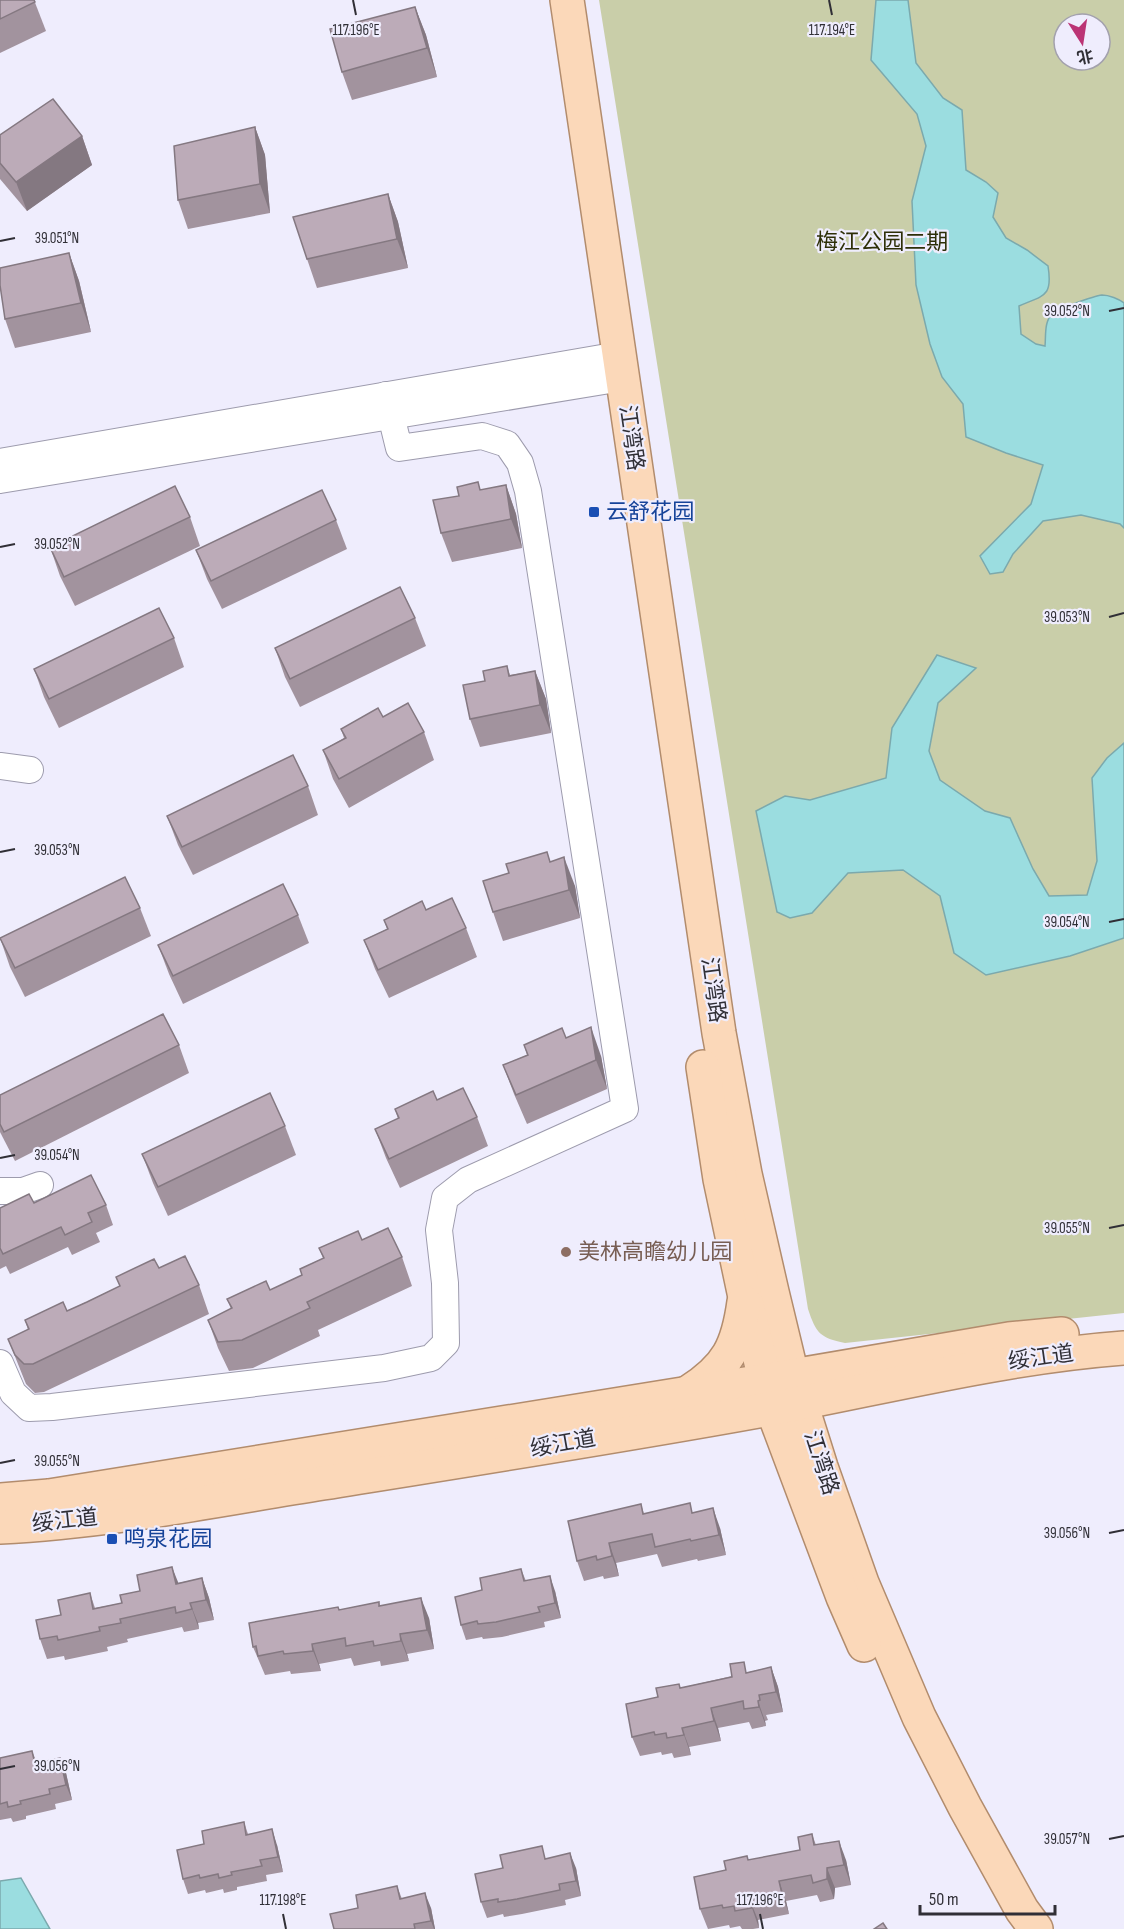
<svg xmlns="http://www.w3.org/2000/svg" width="1124" height="1929" font-family="'Sofia Sans Condensed','Noto Sans SC',sans-serif">
	<style>
		.green { fill: #c9cea9; fill-rule: evenodd }
		.water { fill: #9bdde0; stroke: #7ba9ad; stroke-width: 1.5 }
		.lines { fill: none; stroke-linecap: round; stroke-linejoin: round }
		.minor-casing { stroke: #9d9bad; stroke-width: 28 }
		.major-casing { stroke: #b28c6d; stroke-width: 36 }
		.minor { stroke: #fff; stroke-width: 26 }
		.major { stroke: #fbd8b9; stroke-width: 33 }
		.wall { fill: #a2939e }
		.shaded-wall { fill: #847881 }
		.building { fill: #bcabb8; stroke: #847881; stroke-width: 1.5 }
		.ticks { fill: none; stroke: #302f36; stroke-width: 2 }
		.transit-dot { fill: #1a4fb4; stroke: #efedfd; stroke-width: 2 }
		.education-dot { fill: #8d6e63; stroke: #efedfd; stroke-width: 2 }
		.labels { text-anchor: middle; dominant-baseline: central; stroke-width: 4.5; stroke-linejoin: round; paint-order: stroke }
		.park-label { font-size: 22px; fill: #2d2f08; stroke: #efedfd }
		.street-label { font-size: 22px; fill: #302f36; stroke: #efedfd }
		.transit-label { font-size: 22px; fill: #164399; stroke: #efedfd; text-anchor: start }
		.education-label { font-size: 22px; fill: #785e54; stroke: #efedfd; text-anchor: start }
		.ticks-label { font-size: 15px; text-anchor: middle; fill: #302f36; stroke: #efedfd; stroke-width: 4.5; stroke-linejoin: round; paint-order: stroke }
	</style>
	<rect width="100%" height="100%" fill="#efedfd"/>
	<path class="green" d="M599 0H1124V1313L845 1343C820 1338 816 1333 808 1309ZM1064 24H1100V60H1064Z"/>
	<g class="water">
		<path d="M876 0H908L916 63 943 98 962 110 966 170 986 182 998 193 993 217 1006 238 1027 250 1048 266C1053 297 1044 295 1019 306L1021 334 1036 344 1045 346C1046 336 1044 322 1052 314 1057 309 1094 296 1102 295 1109 295 1119 299 1124 303V528L1120 524 1081 515 1043 521 1013 554 1003 572 990 574 980 556 1031 504 1043 465 1006 453 966 437 963 404 942 377 930 344 916 285 912 201 926 146 917 114 871 60Z"/>
		<path d="M937 655 976 668 938 703 929 751 940 780 985 811 1010 818 1033 869 1049 896 1087 895 1097 861 1092 778 1107 758 1124 743V938L1070 956 986 975 954 953 940 896 903 870 848 873 812 913 790 918 777 912 756 811 785 796 810 800 886 778 892 728Z"/>
		<path d="M21 1878 50 1929H0V1881Z"/>
	</g>
	<g class="lines">
		<g class="minor-casing">
			<g id="minor">
				<path d="M0 462 619 355"/>
				<path d="M0 480 622 378"/>
				<path d="M0 766 30 770"/>
				<path d="M0 1191H23L40 1185"/>
				<path d="M0 1363 13 1393 29 1408 52 1407 384 1368 431 1358 446 1343 445 1283 439 1230 445 1198 468 1180 625 1109 528 491 520 463 507 444 482 436 399 448 386 395"/>
			</g>
		</g>
		<g class="major-casing">
			<g id="major">
				<path d="M567 0 719 1033 745 1174 772 1292 792 1375 821 1467 862 1583 919 1717 965 1807 1022 1910 1036 1929"/>
				<path d="M703 1067 720 1179 745 1297 772 1408 843 1597 864 1645"/>
				<path d="M689 1392C728 1367 738 1346 744 1302"/>
				<path d="M0 1500 49 1496 751 1383 1009 1339 1062 1334"/>
				<path d="M0 1527C108 1522 216 1500 323 1483 472 1459 621 1436 769 1409 887 1387 1004 1357 1124 1348"/>
			</g>
		</g>
		<use href="#minor" class="minor"/>
		<use href="#major" class="major"/>
	</g>
	<g class="wall">
		<path d="M0 0H34L46 31 0 53Z"/>
		<path d="M415 7 426 35 437 77 352 100 342 72Z"/>
		<path d="M255 127 265 155 270 213 188 229 178 200Z"/>
		<path d="M0 135 82 136 92 165 27 211 0 179Z"/>
		<path d="M388 194 398 222 408 268 317 288 307 259Z"/>
		<path d="M69 253 79 281 91 332 15 348 5 319Z"/>
		<path d="M506 485 516 514 522 548 452 562 441 533 481 490Z"/>
		<path d="M190 517 200 546 75 606 60 576 50 547Z"/>
		<path d="M336 520 347 549 222 609 207 579 196 550Z"/>
		<path d="M415 618 426 646 300 707 285 677 275 648Z"/>
		<path d="M174 638 184 667 59 728 44 697 34 669Z"/>
		<path d="M507 666 510 675 535 671 546 699 551 733 480 747 470 719 485 681Z"/>
		<path d="M383 717 424 732 434 760 349 808 333 779 323 750 344 738 341 729Z"/>
		<path d="M308 786 318 815 193 875 178 845 167 816Z"/>
		<path d="M547 852 550 861 575 886 580 918 503 941 493 912 509 873Z"/>
		<path d="M140 908 151 936 25 997 10 967 0 938Z"/>
		<path d="M426 910 466 928 477 957 389 998 375 969 364 940 387 929 384 920Z"/>
		<path d="M298 915 309 943 183 1004 169 974 158 945Z"/>
		<path d="M566 1038 601 1056 607 1089 527 1124 514 1094 503 1065 527 1055 524 1045Z"/>
		<path d="M179 1045 189 1073 15 1161 0 1132V1095Z"/>
		<path d="M437 1100 477 1117 488 1146 400 1188 386 1158 375 1129 398 1119 395 1109Z"/>
		<path d="M285 1126 296 1155 168 1216 153 1183 142 1154Z"/>
		<path d="M34 1203 106 1205 113 1225 96 1233 100 1242 72 1255 68 1247 10 1274 6 1266 0 1269V1208Z"/>
		<path d="M362 1240 402 1257 412 1286 318 1330 320 1336 253 1368 229 1371 218 1348 208 1320 231 1309 227 1299 270 1290 302 1275 300 1269 323 1258 319 1248Z"/>
		<path d="M159 1268 199 1285 209 1314 44 1392 35 1393 26 1384 8 1339 28 1330 25 1320 67 1311 120 1286 116 1277Z"/>
		<path d="M641 1504 644 1514 693 1512 720 1528 726 1555 698 1561 697 1559 662 1567 657 1554 616 1563 619 1576 604 1579 603 1576 584 1581 577 1561Z"/>
		<path d="M521 1569 526 1581 555 1591 561 1618 544 1622 545 1627 502 1637 483 1639 482 1637 466 1640 461 1625 482 1590Z"/>
		<path d="M202 1578 209 1598 214 1620 198 1623 199 1629 184 1632 182 1627 127 1639 128 1642 107 1647 108 1651 65 1660 64 1656 47 1659 40 1639 61 1615 90 1593 95 1608 122 1603 178 1583Z"/>
		<path d="M379 1602 380 1606 429 1618 434 1649 407 1654 409 1661 381 1666 380 1661 354 1666 351 1658 319 1664 321 1671 291 1674 290 1671 265 1675 253 1647 339 1610Z"/>
		<path d="M771 1667 778 1687 783 1712 766 1715 768 1720 765 1721 766 1726 752 1729 749 1722 718 1728 721 1741 689 1747 691 1755 674 1758 672 1753 662 1755 661 1752 640 1756 632 1737 658 1697 680 1688Z"/>
		<path d="M32 1751 37 1763 66 1773 72 1800 55 1804 56 1809 26 1816V1819L13 1822 11 1818 0 1820V1758Z"/>
		<path d="M244 1822 248 1834 277 1845 283 1872 266 1875 267 1881 237 1887V1890L224 1893 223 1889 206 1893 205 1890 188 1894 183 1879 204 1844Z"/>
		<path d="M812 1834 816 1845 846 1860 851 1885 835 1888 834 1899 820 1902 817 1895 786 1901 789 1914 758 1920 759 1928 753 1929H742L740 1926 730 1928 729 1925 708 1929 700 1909 747 1856 748 1860 800 1850Z"/>
		<path d="M547 1859 576 1868 581 1896 565 1900 566 1905 522 1914 504 1917 503 1914 487 1918 481 1902Z"/>
		<path d="M397 1886 402 1899 431 1908 435 1929H334L358 1908Z"/>
	</g>
	<g class="shaded-wall">
		<path d="M415 7 426 35 437 77 427 48Z"/>
		<path d="M255 127 265 155 270 213 260 184Z"/>
		<path d="M82 136 92 165 27 211 16 182Z"/>
		<path d="M388 194 398 222 408 268 397 239Z"/>
		<path d="M69 253 79 281 91 332 81 303Z"/>
		<path d="M506 485 516 514 522 548 511 519Z"/>
		<path d="M535 671 546 699 551 733 540 705Z"/>
		<path d="M564 857 575 886 580 918 569 890Z"/>
		<path d="M591 1027 601 1056 607 1089 596 1060Z"/>
		<path d="M713 1508 720 1528 726 1555 719 1535Z"/>
		<path d="M609 1543 616 1563 619 1576 612 1556Z"/>
		<path d="M172 1567 180 1587 176 1584Z"/>
		<path d="M550 1576 555 1591 561 1618 555 1603Z"/>
		<path d="M202 1578 209 1598 214 1620 206 1600Z"/>
		<path d="M421 1598 429 1618 434 1649 427 1630Z"/>
		<path d="M190 1603 198 1623 199 1629 192 1609Z"/>
		<path d="M400 1634 407 1654 409 1661 401 1641Z"/>
		<path d="M312 1644 319 1664 321 1671 313 1651Z"/>
		<path d="M771 1667 778 1687 783 1712 776 1692Z"/>
		<path d="M758 1701 765 1721 766 1726 759 1707Z"/>
		<path d="M711 1708 718 1728 721 1741 714 1721Z"/>
		<path d="M682 1728 689 1747 691 1755 684 1735Z"/>
		<path d="M60 1758 66 1773 72 1800 66 1785Z"/>
		<path d="M272 1829 277 1845 283 1872 278 1857Z"/>
		<path d="M839 1841 846 1860 851 1885 844 1865Z"/>
		<path d="M570 1853 576 1868 581 1896 576 1881Z"/>
		<path d="M827 1868 835 1888 834 1899 827 1879Z"/>
		<path d="M779 1881 786 1901 789 1914 782 1894Z"/>
		<path d="M425 1893 431 1908 435 1929H434L431 1921Z"/>
		<path d="M750 1900 758 1920 759 1928 752 1908Z"/>
	</g>
	<g class="building">
		<path d="M0 0H34L35 2 0 19Z"/>
		<path d="M415 7 427 48 342 72 330 29Z"/>
		<path d="M53 99 82 136 16 182 0 163V135Z"/>
		<path d="M255 127 260 184 178 200 174 146Z"/>
		<path d="M388 194 397 239 307 259 293 217Z"/>
		<path d="M69 253 81 303 5 319 0 285V268Z"/>
		<path d="M478 482 480 490 506 485 511 519 441 533 433 500 459 496 457 487Z"/>
		<path d="M175 486 190 517 64 577 50 547Z"/>
		<path d="M322 490 336 520 211 581 196 550Z"/>
		<path d="M400 587 415 618 290 679 275 648Z"/>
		<path d="M159 608 174 638 49 699 34 669Z"/>
		<path d="M507 666 509 676 535 671 540 705 470 719 463 685 485 681 483 671Z"/>
		<path d="M408 703 424 732 339 779 323 750 346 738 341 729 378 708 383 717Z"/>
		<path d="M293 755 308 786 182 847 167 816Z"/>
		<path d="M547 852 550 862 564 857 569 890 493 912 483 881 509 873 506 864Z"/>
		<path d="M125 877 140 908 15 968 0 938Z"/>
		<path d="M283 884 298 915 173 976 158 945Z"/>
		<path d="M452 898 466 928 378 970 364 940 388 929 384 920 422 901 426 910Z"/>
		<path d="M163 1014 179 1045 4 1132 0 1124V1095Z"/>
		<path d="M591 1027 596 1060 516 1095 503 1065 528 1055 524 1045 562 1028 566 1038Z"/>
		<path d="M463 1088 477 1117 389 1159 375 1129 399 1118 395 1109 433 1091 437 1100Z"/>
		<path d="M270 1093 285 1126 158 1187 142 1154Z"/>
		<path d="M91 1175 106 1205 88 1213 92 1222 65 1235 61 1227 3 1254 0 1248V1208L29 1194 34 1203Z"/>
		<path d="M388 1228 402 1257 307 1302 310 1308 242 1340 218 1342 208 1320 232 1308 227 1299 266 1281 270 1290 302 1275 300 1269 324 1258 319 1248 358 1231 362 1240Z"/>
		<path d="M185 1256 199 1285 33 1364H24L15 1355 8 1339 29 1329 25 1320 63 1302 67 1311 87 1302 120 1286 116 1277 154 1259 159 1268Z"/>
		<path d="M690 1503 692 1513 713 1508 719 1535 691 1541 690 1539 655 1547 652 1534 609 1543 612 1556 597 1560 596 1556 577 1561 568 1521 641 1504 643 1514Z"/>
		<path d="M172 1567 176 1584 202 1578 206 1600 190 1603 192 1609 176 1613 175 1607 120 1619 121 1623 99 1627 100 1631 58 1640 57 1636 40 1639 36 1620 61 1615 58 1600 90 1593 93 1609 122 1603 120 1595 140 1591 137 1575Z"/>
		<path d="M521 1569 524 1581 550 1576 555 1603 538 1607 540 1612 496 1622 478 1624 477 1621 461 1625 455 1597 482 1590 480 1578Z"/>
		<path d="M421 1598 427 1630 400 1634 401 1641 374 1646 373 1641 346 1646 345 1638 312 1644 313 1651 284 1654 283 1651 258 1656 256 1646 253 1647 249 1623 338 1607 339 1610 379 1602V1606Z"/>
		<path d="M744 1662 746 1673 771 1667 776 1692 759 1695 760 1700 758 1701 759 1707 744 1709 743 1701 711 1708 714 1721 682 1728 684 1735 667 1738 666 1733 655 1735 654 1732 632 1737 626 1704 658 1697 656 1688 679 1684 680 1688 732 1677 730 1664Z"/>
		<path d="M32 1751 35 1764 60 1758 66 1785 49 1789 50 1794 20 1801 21 1804 8 1807 7 1802 0 1804V1758Z"/>
		<path d="M244 1822 246 1835 272 1829 278 1857 260 1860 262 1866 231 1872 232 1875 219 1878 218 1874 200 1878 199 1875 183 1879 177 1850 204 1844 202 1831Z"/>
		<path d="M812 1834 814 1845 839 1841 844 1865 827 1868V1879L813 1883 811 1875 779 1881 782 1894 750 1900 752 1908 735 1911 734 1906 723 1908 722 1905 700 1909 694 1877 726 1870 724 1861 747 1856 748 1860 800 1850 798 1837Z"/>
		<path d="M542 1846 545 1859 570 1853 576 1881 559 1884 560 1890 517 1899 498 1902V1899L481 1902 475 1874 503 1868 500 1855Z"/>
		<path d="M397 1886 400 1899 425 1893 431 1921 414 1924 415 1929H334L330 1914 358 1908 356 1895Z"/>
		<path d="M883 1923 887 1929H874Z"/>
	</g>
	<path class="ticks" d="M353 0 356 15M829 0 832 15M0 241 15 238M1109 311 1124 308M0 547 15 544M1109 617 1124 613M0 852 15 849M1109 922 1124 919M0 1158 15 1155M1109 1228 1124 1225M0 1463 15 1460M1109 1533 1124 1530M0 1769 15 1766M1109 1839 1124 1836M283 1914 286 1929M760 1914 763 1929"/>
	<g class="transit-dot">
		<rect x="588" y="506" width="12" height="12" rx="3"/>
		<rect x="106" y="1533" width="12" height="12" rx="3"/>
	</g>
	<circle class="education-dot" cx="566" cy="1252" r="6"/>
	<g class="labels">
		<g class="park-label">
			<text x="882" y="242">梅江公园二期</text>
		</g>
		<g class="street-label">
			<text transform="translate(631 438) rotate(82)">江湾路</text>
			<text transform="translate(713 990) rotate(82)">江湾路</text>
			<text transform="translate(1041 1358) rotate(-8)">绥江道</text>
			<text transform="translate(563 1444) rotate(-10)">绥江道</text>
			<text transform="translate(821 1463) rotate(72)">江湾路</text>
			<text transform="translate(65 1521) rotate(-6)">绥江道</text>
		</g>
		<g class="transit-label">
			<text x="606" y="512">云舒花园</text>
			<text x="124" y="1539">鸣泉花园</text>
		</g>
		<g class="education-label">
			<text x="578" y="1252">美林高瞻幼儿园</text>
		</g>
	</g>
	<g class="ticks-label">
		<text x="356" y="35">117.196°E</text>
		<text x="832" y="35">117.194°E</text>
		<text x="57" y="243">39.051°N</text>
		<text x="1067" y="316">39.052°N</text>
		<text x="57" y="549">39.052°N</text>
		<text x="1067" y="622">39.053°N</text>
		<text x="57" y="855">39.053°N</text>
		<text x="1067" y="927">39.054°N</text>
		<text x="57" y="1160">39.054°N</text>
		<text x="1067" y="1233">39.055°N</text>
		<text x="57" y="1466">39.055°N</text>
		<text x="1067" y="1538">39.056°N</text>
		<text x="57" y="1771">39.056°N</text>
		<text x="1067" y="1844">39.057°N</text>
		<text x="283" y="1905">117.198°E</text>
		<text x="760" y="1905">117.196°E</text>
	</g>
	<g transform="translate(1082 42) rotate(168)"><circle r="28" fill="#efedfd" stroke="#a3a1ad" stroke-width="1.5"/>
	<path d="M0-4.5L10 22L0 15L-10 22Z" fill="#bb3475"/>
	<text y="-9" font-size="16" font-weight="bold" text-anchor="middle" fill="#302f36">北</text>
	</g>
	<path d="M920 1905v9h135v-9" fill="none" stroke="#302f36" stroke-width="3"/>
	<text x="929" y="1905" font-size="18" fill="#302f36" stroke="#efedfd" stroke-width="4.5" paint-order="stroke">50 m</text>
</svg>
